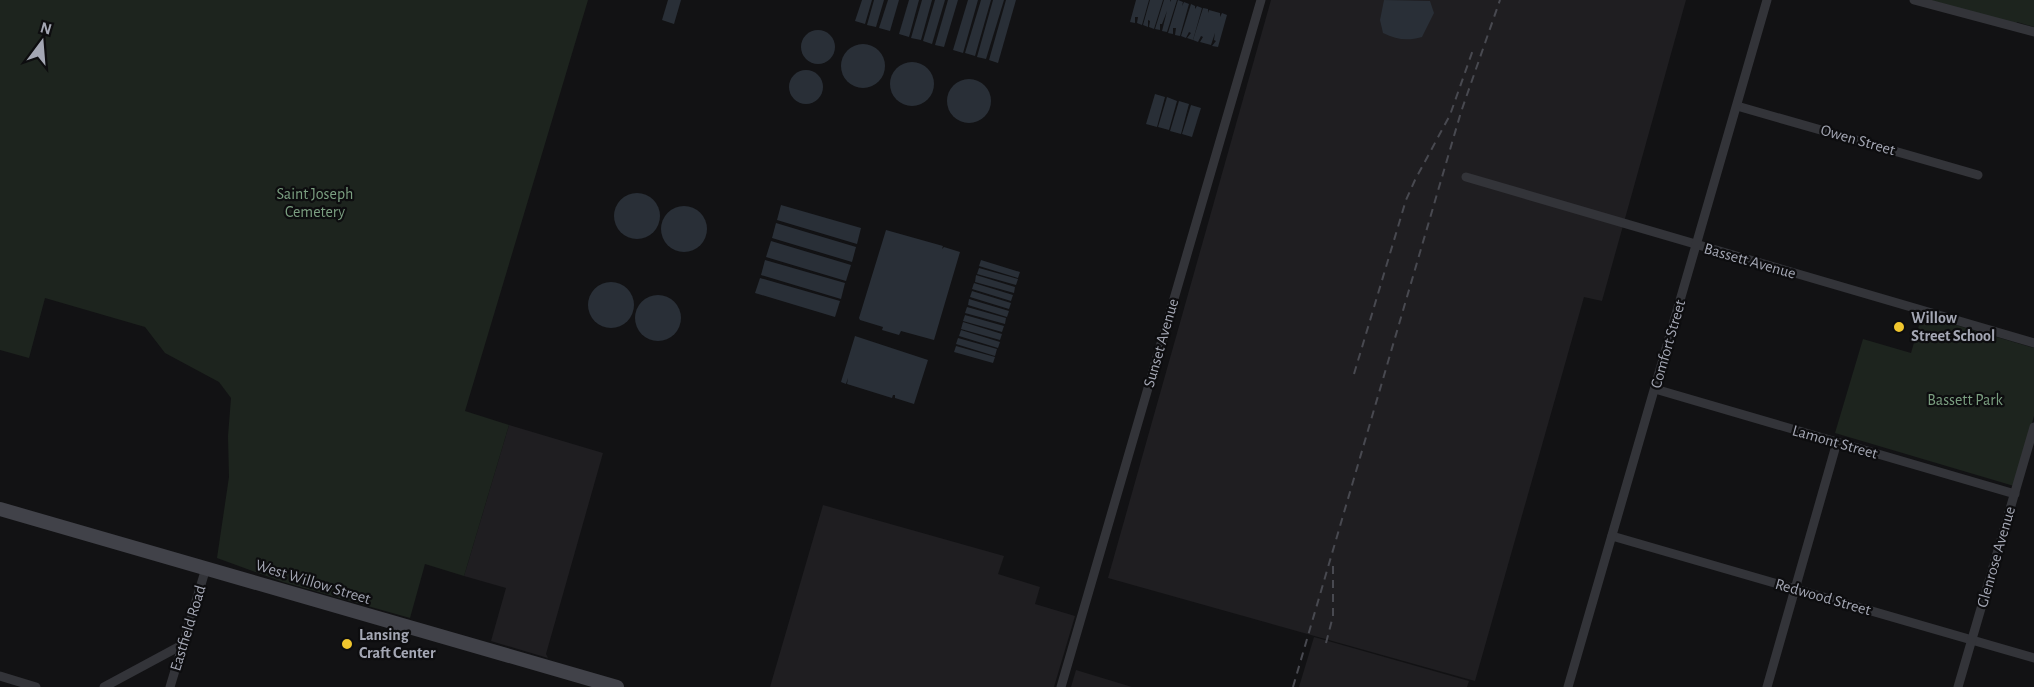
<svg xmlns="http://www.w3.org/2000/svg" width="2034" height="687" font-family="'Alegreya Sans',sans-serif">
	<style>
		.built { fill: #1f1e21 }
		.green { fill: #1d241e }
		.water { fill: #292f37 }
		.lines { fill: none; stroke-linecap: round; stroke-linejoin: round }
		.street { stroke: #333439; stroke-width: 9 }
		.secondary { stroke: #414249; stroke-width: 14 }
		.rail { stroke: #484950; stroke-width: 2; stroke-dasharray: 8 6; stroke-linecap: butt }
		.poi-dot { fill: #f0c62e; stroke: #0d0d0f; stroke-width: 2 }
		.labels { text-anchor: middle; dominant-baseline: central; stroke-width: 4.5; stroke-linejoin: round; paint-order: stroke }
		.street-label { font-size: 16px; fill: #a4a7b4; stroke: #0d0d0f }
		.park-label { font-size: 16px; fill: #7b9f81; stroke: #0d0d0f }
		.poi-label { font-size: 16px; font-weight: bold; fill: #a4a7b4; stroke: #0d0d0f; text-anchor: start }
	</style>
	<rect width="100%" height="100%" fill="#121214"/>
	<g class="built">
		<path d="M1271 0H1686L1602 301 1584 297 1475 681 1108 578Z"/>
		<path d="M509 425 603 453 546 654 548 658 491 641 506 588 464 576Z"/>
		<path d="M823 505 1004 556 998 574 1040 587 1035 604 1075 616 1054 687H770Z"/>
		<path d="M1314 637 1469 681 1467 687H1299Z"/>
		<path d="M1076 670 1132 687H1071Z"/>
	</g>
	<g class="green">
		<path d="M0 0H588L465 411 509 425 464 576 425 564 410 618 283 582 217 558 229 477 228 436 231 398 219 382 165 353 145 327 45 298 29 358 0 350Z"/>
		<path d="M1914 0H2034V27L2017 22 2015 27Z"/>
		<path d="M1922 315 2034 348V416L2014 486 1835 433 1863 339 1911 353Z"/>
	</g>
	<g class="water">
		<path d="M668 0H681L674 24 662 20Z"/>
		<path d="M862 0H872L865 24 855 21Z"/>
		<path d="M874 0H884L876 27 867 25Z"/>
		<path d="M888 0H899L890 31 879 28Z"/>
		<path d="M909 0H919L909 37 899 34Z"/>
		<path d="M922 0H932L921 40 911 38Z"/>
		<path d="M935 0H945L932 44 923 41Z"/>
		<path d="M948 0H958L944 47 935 45Z"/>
		<path d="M968 0H978L963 53 953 50Z"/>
		<path d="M981 0H991L975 56 965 53Z"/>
		<path d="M993 0H1004L986 59 977 57Z"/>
		<path d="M1006 0H1016L998 63 989 60Z"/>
		<path d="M1136 0H1149L1142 25 1137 23 1138 17H1135V23L1130 22Z"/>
		<path d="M1150 0H1163L1154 29 1149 27 1150 21 1148 20V27L1143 25Z"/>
		<path d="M1164 0H1170V2L1171 0H1177L1167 32 1162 31 1167 11 1162 24H1160V30L1155 29Z"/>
		<path d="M1178 0 1183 2 1182 6 1184 2 1189 4 1180 36 1175 35 1176 28H1173V34L1168 33Z"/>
		<path d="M1384 0 1430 1 1434 13 1422 37C1408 41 1397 40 1383 33L1380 20Z"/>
		<path d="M1191 4 1195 6V9L1197 6 1202 8 1193 40 1187 38 1191 33 1189 32 1186 38 1181 36Z"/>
		<path d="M1203 8 1208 9V13L1209 10 1220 13V17L1222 13 1227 15 1218 47 1212 46 1216 41 1214 40 1215 33 1211 45 1200 42 1203 37 1201 36 1198 42 1193 40Z"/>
		<circle cx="818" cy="47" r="17"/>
		<circle cx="863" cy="66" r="22"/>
		<circle cx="912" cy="84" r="22"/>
		<circle cx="806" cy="87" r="17"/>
		<circle cx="969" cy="101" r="22"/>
		<path d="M1155 94 1165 97 1157 127 1146 124Z"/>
		<path d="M1167 97 1177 101 1169 130 1158 127Z"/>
		<path d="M1179 101 1189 104 1181 134 1170 131Z"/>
		<path d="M1191 105 1201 108 1192 137 1182 134Z"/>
		<circle cx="637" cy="216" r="23"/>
		<path d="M781 205 861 228 857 244 777 220Z"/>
		<circle cx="684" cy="229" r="23"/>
		<path d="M776 223 856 247 852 262 772 238Z"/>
		<path d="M886 230 943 246 942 249 944 247 960 252 934 340 901 331 899 335 882 330 883 327 860 320 859 318Z"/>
		<path d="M771 241 851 265 846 281 766 257Z"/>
		<path d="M765 260 845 283 841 299 761 275Z"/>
		<path d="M981 260 1020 272 1018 278 979 266Z"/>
		<path d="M979 268 1018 279 1016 285 977 274Z"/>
		<path d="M976 275 1015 287 1014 293 975 282Z"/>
		<path d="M760 278 840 301 835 317 755 293Z"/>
		<circle cx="611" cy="305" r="23"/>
		<path d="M974 283 1013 295 1011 301 972 289Z"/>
		<path d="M972 291 1011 303 1009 309 970 297Z"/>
		<circle cx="658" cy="318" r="23"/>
		<path d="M969 299 1009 311 1007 317 968 305Z"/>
		<path d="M967 307 1006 318 1005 324 965 313Z"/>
		<path d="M965 315 1004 326 1002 332 963 321Z"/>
		<path d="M963 322 1002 334 1000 340 961 329Z"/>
		<path d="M961 330 1000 342 998 348 959 336Z"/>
		<path d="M855 336 928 360 914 404 895 398V395H893L892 398 847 384 848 378 846 384 841 382Z"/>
		<path d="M958 338 997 349 995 356 956 344Z"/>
		<path d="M956 346 995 357 993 363 954 352Z"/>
	</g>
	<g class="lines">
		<g class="street">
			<path d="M1914 0 2034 32"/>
			<path d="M1737 106 1978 175"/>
			<path d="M1466 177 2034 343"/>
			<path d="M1655 389 2015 494"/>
			<path d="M1612 536 2034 658"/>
			<path d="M0 676 36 687"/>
			<path d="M104 687 182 645"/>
			<path d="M170 687 206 568"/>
			<path d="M1061 687 1261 0"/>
			<path d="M1568 687 1767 0"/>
			<path d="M1767 687 1837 442"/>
			<path d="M1958 687 2034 427"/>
		</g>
		<path class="secondary" d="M0 509 617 687"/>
		<g class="rail">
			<path d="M1354 374 1406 200 1415 180 1450 115 1474 47"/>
			<path d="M1326 643 1333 616V566"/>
			<path d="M1293 687 1461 112 1500 0"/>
		</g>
	</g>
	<g class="poi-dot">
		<circle cx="1899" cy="327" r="6"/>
		<circle cx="347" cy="644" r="6"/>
	</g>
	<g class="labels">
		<g class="street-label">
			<text transform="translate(1858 140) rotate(16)">Owen Street</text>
			<text transform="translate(1750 261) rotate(16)">Bassett Avenue</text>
			<text transform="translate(1161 343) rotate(-74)">Sunset Avenue</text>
			<text transform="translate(1668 344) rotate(-74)">Comfort Street</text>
			<text transform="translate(1835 442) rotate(16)">Lamont Street</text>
			<text transform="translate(1996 557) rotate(-74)">Glenrose Avenue</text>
			<text transform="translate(313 582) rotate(17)">West Willow Street</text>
			<text transform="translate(1823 597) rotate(16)">Redwood Street</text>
			<text transform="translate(188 628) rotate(-73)">Eastfield Road</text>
		</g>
		<g class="park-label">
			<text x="315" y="194">Saint Joseph<tspan x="315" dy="18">Cemetery</tspan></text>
			<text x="1965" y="400">Bassett Park</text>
		</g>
		<g class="poi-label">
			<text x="1911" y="318">Willow<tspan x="1911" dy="18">Street School</tspan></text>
			<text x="359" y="635">Lansing<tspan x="359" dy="18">Craft Center</tspan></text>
		</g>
	</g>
	<g transform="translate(42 42) rotate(16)" stroke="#0d0d0f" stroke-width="4.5" paint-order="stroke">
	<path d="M0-4.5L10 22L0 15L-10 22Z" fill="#a4a7b4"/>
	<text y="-9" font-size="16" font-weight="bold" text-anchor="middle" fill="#a4a7b4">N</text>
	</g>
</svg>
